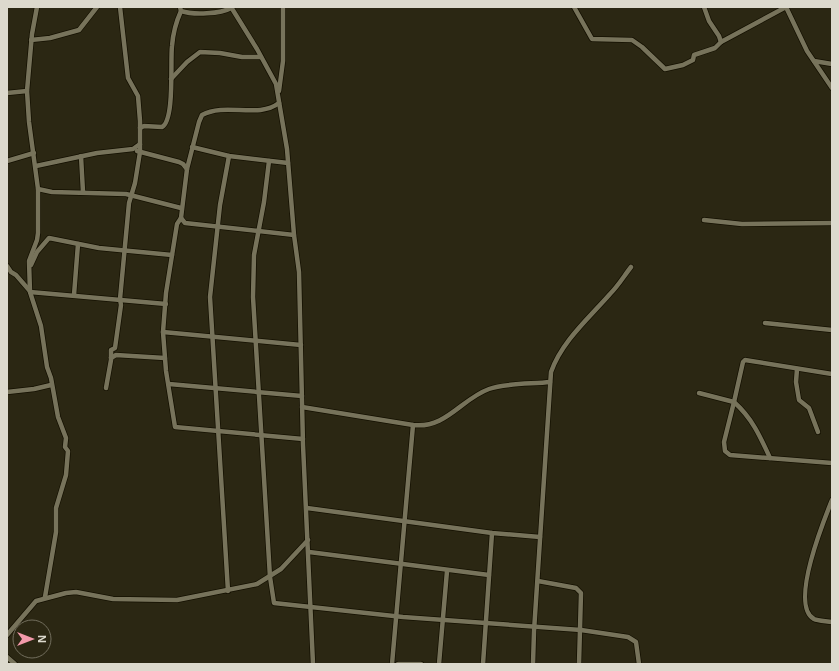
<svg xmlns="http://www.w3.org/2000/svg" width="839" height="671" font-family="Helvetica,sans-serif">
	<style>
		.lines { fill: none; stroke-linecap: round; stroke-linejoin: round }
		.street-casing { stroke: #141000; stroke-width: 6 }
		.street { stroke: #77735b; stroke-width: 4.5 }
	</style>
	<rect width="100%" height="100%" fill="#2b2713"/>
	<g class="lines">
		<g class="street-casing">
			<g id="street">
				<path d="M37 7 32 34 27 91 29 122 38 189V233L37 240 29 261 30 292 41 326 47 367 51 378 58 417 66 438 65 447 68 451 66 475 56 508V532L45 597"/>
				<path d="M180 7 181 11C193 15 221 14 231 8"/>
				<path d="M231 7 257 49 276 84 287 149 294 235 299 272 303 445 313 664"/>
				<path d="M574 7 592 39 632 40 642 47 665 69 683 65 693 60 694 55 715 48 721 42 786 7"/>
				<path d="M704 7 709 21 719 36 721 42"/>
				<path d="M786 7 807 51 832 88"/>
				<path d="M31 40 50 38 79 30 97 7"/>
				<path d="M814 61 832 64"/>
				<path d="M171 79 187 62 200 52 220 53 242 57H261"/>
				<path d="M279 91 283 61V7"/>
				<path d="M7 93 27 91"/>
				<path d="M279 103C258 119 226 102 202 115L199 122 187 169 181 218 185 223 294 235"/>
				<path d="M140 128 144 126 162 127C175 120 170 61 172 46 173 33 176 22 181 11"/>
				<path d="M192 147 229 156 288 163"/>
				<path d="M137 151 179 162 183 164 187 169"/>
				<path d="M81 156 83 192"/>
				<path d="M7 161 34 153"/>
				<path d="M269 161 264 202 254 255 253 297 270 577 274 603 403 617 581 630 628 637 636 642 639 664"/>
				<path d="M36 166 97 153 133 149 140 144"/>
				<path d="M38 189 52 192 126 194 181 208"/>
				<path d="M181 218 177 224 166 293 163 332 166 371 175 427 303 439"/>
				<path d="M704 220 742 224 832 223"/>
				<path d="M31 265 37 252 49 238 99 248 172 255"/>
				<path d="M7 266 11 272 16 275 29 290"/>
				<path d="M30 292 166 304"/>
				<path d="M74 295 78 244"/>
				<path d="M765 323 832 330"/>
				<path d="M163 332 301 345"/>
				<path d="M111 358 116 355 165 358"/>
				<path d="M797 369 796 382 799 400 809 408 818 432"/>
				<path d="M169 384 302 396"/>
				<path d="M106 388 111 360V350L115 348 121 305 120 299 129 203 135 183 140 152V121L138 96 128 78 120 7"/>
				<path d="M7 392 34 389 51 385"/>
				<path d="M699 393 734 402 724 442 725 451 730 455 832 463"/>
				<path d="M302 407 413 425C446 429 461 399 489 389 505 383 532 384 550 382"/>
				<path d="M770 458C760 436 752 418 734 402L743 362 745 360 832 374"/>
				<path d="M832 500C824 520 789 605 814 619 818 621 827 621 832 622"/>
				<path d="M307 508 492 533 540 537"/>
				<path d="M309 552 489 575"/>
				<path d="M538 581 576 588 581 593 579 664"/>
				<path d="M228 591 210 297 220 205 229 156"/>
				<path d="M7 635 36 601 66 593 76 592 113 599 177 600 257 584 281 569 308 540"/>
				<path d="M7 657 15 664"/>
				<path d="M392 664 413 425"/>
				<path d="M398 664H421"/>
				<path d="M439 664 447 571"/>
				<path d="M483 664 492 533"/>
				<path d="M533 664 534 631 551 372C562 341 589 318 610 294 618 286 624 276 631 267"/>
			</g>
		</g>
		<use href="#street" class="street"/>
	</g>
	<rect width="839" height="671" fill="none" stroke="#dcd9cd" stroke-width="16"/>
	<g transform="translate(32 639) rotate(90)"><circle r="19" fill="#2b2713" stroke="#726e5d"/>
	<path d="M0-3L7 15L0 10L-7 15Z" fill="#f39aab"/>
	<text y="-6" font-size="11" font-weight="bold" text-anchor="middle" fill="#dcd9cd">N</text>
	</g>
</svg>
